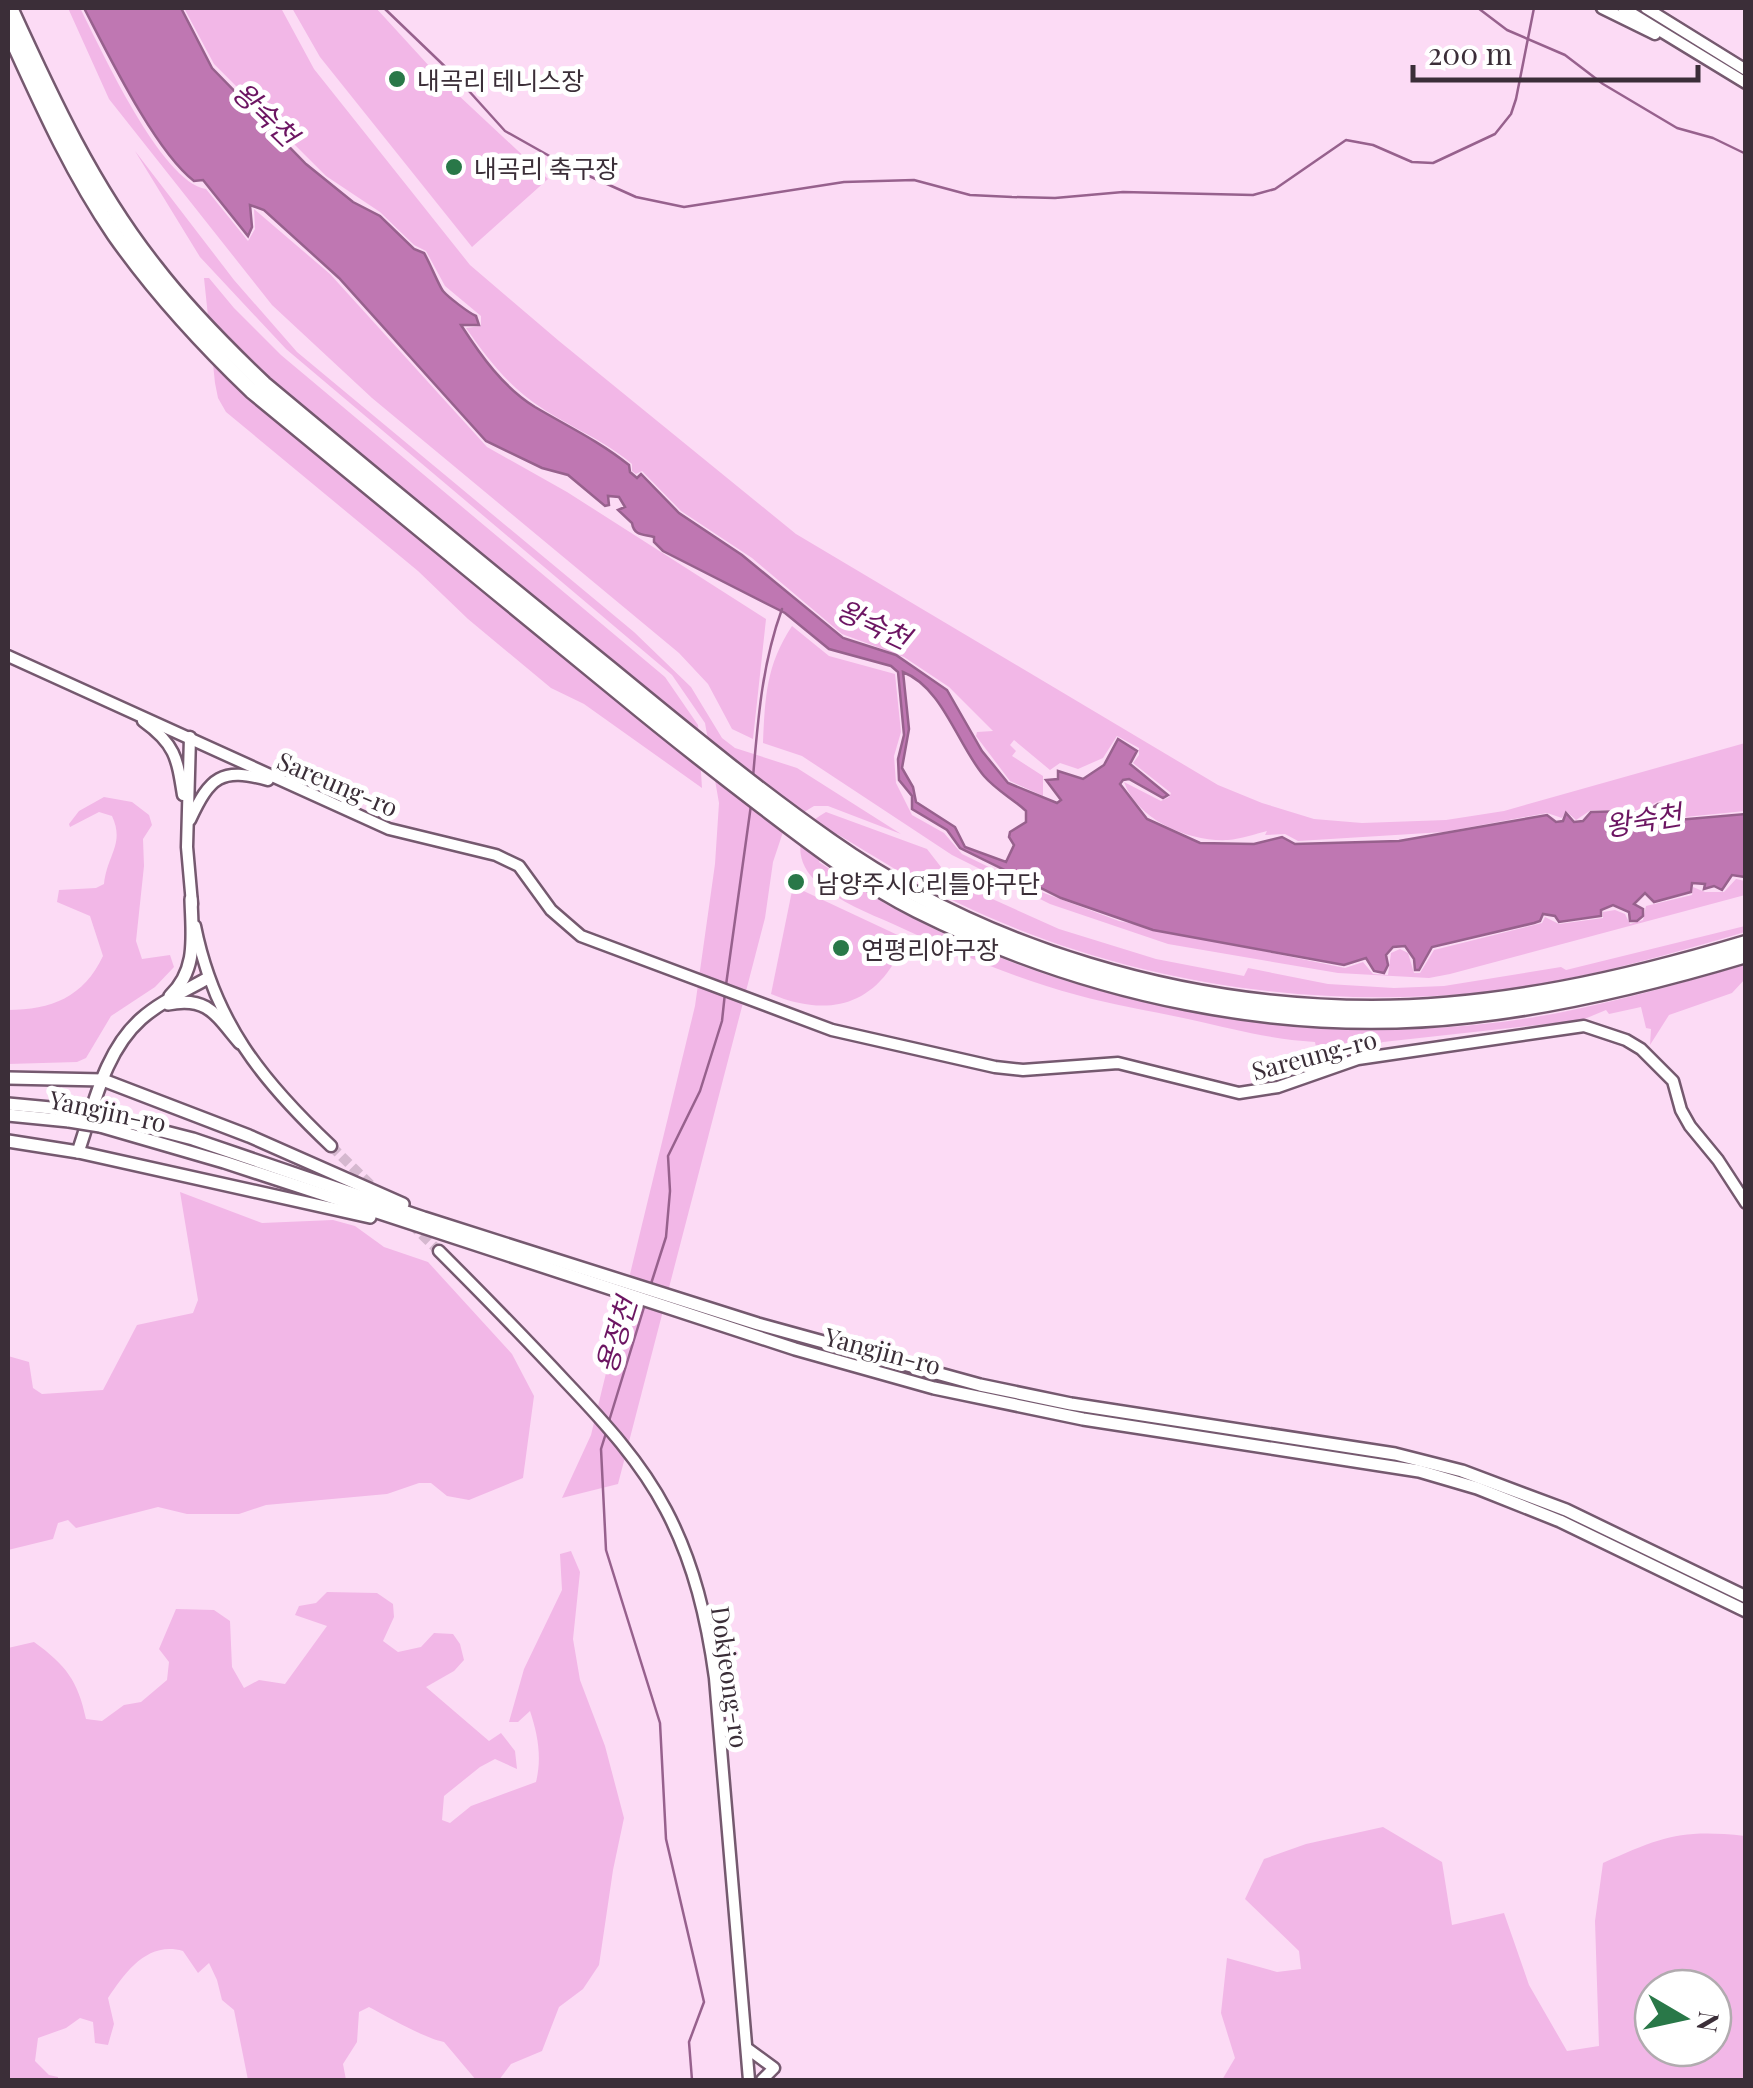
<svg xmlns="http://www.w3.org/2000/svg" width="1753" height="2088" font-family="'Playfair Display','Noto Sans KR',serif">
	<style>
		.green { fill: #f2b7e7; fill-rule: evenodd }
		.water { fill: #bf77b2; stroke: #97618d; stroke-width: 2.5; fill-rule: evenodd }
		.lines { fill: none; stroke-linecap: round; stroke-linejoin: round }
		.stream { stroke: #97618d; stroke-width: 2.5 }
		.tertiary-tunnel { stroke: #d5b8cf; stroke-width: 10; stroke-dasharray: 10 5; stroke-linecap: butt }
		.tertiary-casing { stroke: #75596f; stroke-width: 15 }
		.secondary-casing { stroke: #75596f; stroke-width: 16 }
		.trunk-casing { stroke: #75596f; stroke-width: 19 }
		.tertiary { stroke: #fff; stroke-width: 10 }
		.secondary { stroke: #fff; stroke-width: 11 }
		.trunk { stroke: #fff; stroke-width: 14 }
		.secondary-bridge-casing { stroke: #75596f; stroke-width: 16; stroke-linecap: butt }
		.secondary-bridge { stroke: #fff; stroke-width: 11 }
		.poi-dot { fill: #297848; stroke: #fff; stroke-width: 4 }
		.labels { text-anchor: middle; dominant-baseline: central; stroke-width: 10; stroke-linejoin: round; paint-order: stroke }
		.poi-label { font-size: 25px; fill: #3b2e38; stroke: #fff; text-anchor: start }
		.street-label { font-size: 25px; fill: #3b2e38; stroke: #fff }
		.water-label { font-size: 28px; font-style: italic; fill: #6c1562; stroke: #fff }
	</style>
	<rect width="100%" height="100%" fill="#fcdbf5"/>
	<g class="green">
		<path d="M68 8H80C101 49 161 182 206 189L248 241 255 229 254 209 330 274 487 447 567 492 766 619 753 739 732 729 708 684 679 653 372 398 272 305 109 99Z"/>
		<path d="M184 8H281L314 69 470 265 559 341 796 534 1218 785 1262 803 1314 819 1362 823 1446 820 1504 811 1745 743V811L1675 818 1670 804 1662 800 1638 810H1591L1576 820 1566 811 1562 818 1547 813 1444 832 1298 841 1285 834 1265 835 1267 831C1255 834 1241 839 1228 840 1190 842 1138 821 1124 782L1161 801 1169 797 1171 793 1133 763 1139 755V748L1117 736 1103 758 1078 769 1060 763 1050 770 1014 740 1010 745 1016 751 1012 756 1043 776V796L1010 781 976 736 977 732 993 731 949 687 904 657 842 634 752 558 681 511 642 471 636 474 632 471V464C600 437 566 426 533 402 506 383 485 355 466 328L481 326V316L445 286 426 251 414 245 380 212 326 176 214 64Z"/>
		<path d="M292 8H376L441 79 548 179 472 247 320 57Z"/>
		<path d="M135 151 234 280 297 352 634 632 691 687 722 738 735 748 797 768 901 834 828 806H814L786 823 773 862 765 918 618 1484 562 1498 591 1435 695 1006 715 864 719 803 705 723 672 675 286 349 200 257Z"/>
		<path d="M204 278H209L234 308 281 355 665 677 698 725 702 788 584 704 551 688 468 619 418 571 226 412 218 398 215 383Z"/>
		<path d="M792 626 829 656 895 674 901 732 894 756 896 783 912 815 944 833 962 854 1036 890 1119 921 1345 968 1363 962 1373 974 1388 975 1391 953 1400 949 1408 953 1414 973H1420L1434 950 1542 923 1545 917 1559 924 1603 918V912L1615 910 1625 914 1630 924 1643 920 1646 906 1692 895 1693 887 1705 892H1724L1736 879 1745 881V895L1450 974 1429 978 1338 973 1168 944 1050 904 952 855 802 756 763 743C765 698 766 665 792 626Z"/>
		<path d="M104 797 132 802 149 815 152 825 143 839 144 866 136 941 142 959 170 955 174 967 155 987 111 1016 86 1058 77 1062 8 1064V1010C51 1010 84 997 103 956L90 916 57 902 59 890 96 888 104 884C107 855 125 844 112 816L99 812 70 827 69 824 79 811Z"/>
		<path d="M826 812 927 849 941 867 937 880 955 889 959 884 1059 929 1156 959 1244 976 1248 968 1328 984 1394 988 1444 986 1561 967 1566 970 1745 926V932C1654 959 1560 986 1464 994 1291 1008 1113 978 956 902 915 883 876 857 837 834L819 862C1012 997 1284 1053 1516 1020 1594 1009 1670 986 1745 965V979L1732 993 1669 1015 1650 1045 1651 1029 1646 1028 1641 1007 1609 1014 1606 1010 1582 1020 1383 1042 1330 1063 1319 1062 1315 1042C1268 1039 1233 1029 1188 1019 1151 1011 1113 1005 1077 995 1013 978 952 951 893 924 868 913 840 902 819 884 792 861 794 829 826 812Z"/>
		<path d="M793 886 904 938C903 950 895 962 887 973 857 1012 814 1012 771 994Z"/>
		<path d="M180 1192 262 1223 333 1220 355 1226 384 1247 428 1262 512 1354 534 1396 523 1478 469 1500 447 1496 431 1483H419L387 1494 266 1505 239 1514H187L158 1507 76 1528 68 1520 58 1523 53 1539 8 1550V1356L29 1362 33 1388 42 1394 103 1390 137 1325 193 1313 198 1300Z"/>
		<path d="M571 1551 580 1572 573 1639 580 1680 605 1746 624 1818 613 1870 599 1965 583 1989 559 2007 542 2051 511 2064 499 2080H476L444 2042C424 2038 388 2017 369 2007L359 2012 357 2042 343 2064 346 2080H248L234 2010 222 2000 217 1980 209 1963 198 1973 183 1951C148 1941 126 1971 108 1998L114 2024 108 2045 95 2043 93 2022 80 2018 66 2028 38 2038 35 2061 49 2075 58 2077V2080H8V1648L34 1642C66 1665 78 1681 86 1719L102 1721 124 1705 141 1702 167 1680 169 1662 159 1649 176 1609 214 1610 230 1621 232 1667 244 1688 259 1680 285 1684 327 1626 295 1615 299 1606 316 1603 327 1592 377 1593 393 1604 394 1617 383 1641 398 1652 421 1647 434 1633 453 1634 460 1644 464 1660 454 1671 426 1687 489 1741 501 1733 515 1751 517 1769 495 1759 480 1767 444 1796 442 1820 450 1823 471 1806 536 1782C542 1758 538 1735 530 1711L518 1722H509L524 1669 562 1590 560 1554Z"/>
		<path d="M1383 1827 1442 1862 1452 1925 1504 1913 1529 1985 1567 2051 1599 2046 1595 1921 1603 1863C1662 1837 1680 1829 1745 1836V2080H1222L1235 2058 1221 2013 1227 1958 1277 1972 1301 1969 1299 1951 1245 1899 1264 1859 1306 1844ZM1653 1988H1713V2048H1653Z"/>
	</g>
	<path class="water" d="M84 8H181L212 68 306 164 353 202 380 216 414 249 424 253C429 261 439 286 443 291 448 297 469 313 476 316L479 325H461C481 356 503 387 535 407 567 426 599 441 629 465L630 472 637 478 641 474 679 513 742 555 843 638 896 655 947 690 982 751 1008 783 1057 803 1061 800 1046 780 1058 779V771L1083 779 1104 765 1118 739 1137 751 1130 764 1168 795 1163 798 1129 779 1123 780 1120 784 1147 819 1200 843 1254 844 1282 837 1295 844 1399 841 1547 815 1556 822 1563 821 1566 813 1574 822 1583 821 1591 812 1629 811 1642 815 1658 804H1667L1665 821 1745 814V877L1732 875 1722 890 1714 886 1704 889 1705 884 1692 883 1691 892 1654 902 1645 893 1634 904 1643 909V916L1637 921H1630L1629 912 1613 905 1601 910V916L1559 922 1555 916 1543 914 1540 921 1534 923 1432 947 1419 970H1415L1414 959 1405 946 1393 947 1386 955 1388 965 1384 973 1374 971 1366 958 1344 965 1153 930 1061 898 960 848 947 830 912 809V796L899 780 898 759 904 735 898 672 891 666 829 649 785 613 663 551 654 542V537C643 534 634 536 632 523L618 510 625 507 619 497 608 496 609 505 605 506 568 475 542 468 486 441 339 278 264 210 250 205 252 227 248 236 203 180 194 181C155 151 108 54 84 8ZM903 672C943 688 957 744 984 776 997 791 1012 798 1026 811V822L1010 832 1009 837 1014 845 1006 862 965 847 955 827 916 802 913 787 902 768 909 729Z"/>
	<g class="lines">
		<g class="stream">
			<path d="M384 8 459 80 505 131 569 167 636 197 684 207 844 182 914 180 970 195 1012 197 1055 198 1123 192 1253 195 1275 189 1346 140 1373 145 1412 162 1433 163 1495 134 1511 114 1516 99 1534 8"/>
			<path d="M1478 8 1507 30 1565 55 1603 84 1677 128 1713 138 1746 154"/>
			<path d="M753 777C758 719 762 664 782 609"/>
			<path d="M726 985 751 805"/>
			<path d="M650 1287 666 1237 670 1191 668 1156 700 1091 722 1021 725 993"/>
			<path d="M609 1421 645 1304"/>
			<path d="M606 1433 601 1449 606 1550 660 1723 666 1839 704 2002 689 2042 692 2080"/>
		</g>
		<g class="tertiary-tunnel">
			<path d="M331 1146 377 1191"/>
			<path d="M411 1224 439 1251"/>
		</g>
		<g class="tertiary-casing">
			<g id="tertiary">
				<path d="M1602 8 1655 34"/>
				<path d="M1623 8 1746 83"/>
				<path d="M1646 8 1746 70"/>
				<path d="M8 656 389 829 496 855 519 866 551 910 581 936 832 1030 995 1067 1023 1070 1118 1063 1239 1093 1278 1087 1358 1059 1584 1026 1626 1040 1641 1049 1673 1081 1681 1110 1690 1126 1718 1160 1746 1203"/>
				<path d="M143 721C175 744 177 757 183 795"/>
				<path d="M190 737 187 847 192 904"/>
				<path d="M190 820C210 777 221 767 268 780"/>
				<path d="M195 926C214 1021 261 1080 331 1146"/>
				<path d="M439 1251C482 1294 525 1338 567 1383 604 1422 641 1462 666 1510 694 1563 707 1620 715 1678L749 2080"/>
				<path d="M748 2049 774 2068 762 2080"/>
			</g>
		</g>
		<g class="secondary-casing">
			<g id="secondary">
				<path d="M170 996C198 969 192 936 191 899"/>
				<path d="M168 1004C208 996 216 1015 240 1043"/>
				<path d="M8 1078 103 1080 249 1136 403 1204"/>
				<path d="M8 1104 72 1110"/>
				<path d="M8 1115 69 1121"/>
				<path d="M103 1116 193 1139 424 1218 758 1324 980 1385 1071 1404 1395 1454 1462 1471 1566 1510 1746 1597"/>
				<path d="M100 1126 224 1162 795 1349 934 1388 1083 1419 1419 1471 1477 1488 1560 1521 1746 1611"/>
				<path d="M8 1141 78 1152 370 1217"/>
				<path d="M78 1152C94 1106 104 1052 141 1019 160 1002 185 991 208 978"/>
			</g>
		</g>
		<g class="trunk-casing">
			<g id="trunk">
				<path d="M10 8C51 98 93 189 155 267 188 310 225 347 264 384 379 480 494 575 610 669 682 728 754 788 830 841 984 950 1184 1008 1372 1008 1499 1008 1625 979 1746 943"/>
				<path d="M8 30C40 100 71 171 115 235 155 292 202 343 252 391 374 492 498 593 621 694 667 732 714 769 761 805 811 843 861 882 917 910 1085 994 1283 1037 1471 1015 1564 1005 1656 982 1746 955"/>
			</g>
		</g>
		<use href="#tertiary" class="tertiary"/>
		<use href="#secondary" class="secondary"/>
		<use href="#trunk" class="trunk"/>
		<g class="secondary-bridge-casing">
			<g id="secondary-bridge">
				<path d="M72 1110 103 1116"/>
				<path d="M69 1121 100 1126"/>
			</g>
		</g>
		<use href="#secondary-bridge" class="secondary-bridge"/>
	</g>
	<g class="poi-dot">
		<circle cx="397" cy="79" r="10"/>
		<circle cx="454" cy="167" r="10"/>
		<circle cx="796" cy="882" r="10"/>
		<circle cx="841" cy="948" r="10"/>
	</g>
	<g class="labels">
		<g class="poi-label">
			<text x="417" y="79">내곡리 테니스장</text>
			<text x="474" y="167">내곡리 축구장</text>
			<text x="816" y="882">남양주시C리틀야구단</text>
			<text x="861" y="948">연평리야구장</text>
		</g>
		<g class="street-label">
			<text transform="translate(338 783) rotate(23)">Sareung-ro</text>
			<text transform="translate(1314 1054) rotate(-15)">Sareung-ro</text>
			<text transform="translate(108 1110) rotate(12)">Yangjin-ro</text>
			<text transform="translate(883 1350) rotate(15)">Yangjin-ro</text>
			<text transform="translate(731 1677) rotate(82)">Dokjeong-ro</text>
		</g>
		<g class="water-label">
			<text transform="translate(266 113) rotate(44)">왕숙천</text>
			<text transform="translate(874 623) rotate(25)">왕숙천</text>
			<text transform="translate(1643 819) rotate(-9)">왕숙천</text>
			<text transform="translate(615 1335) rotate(-73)">용정천</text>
		</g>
	</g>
	<rect width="1753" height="2088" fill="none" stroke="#3b2e38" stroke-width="20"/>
	<g transform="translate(1683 2018) rotate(99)"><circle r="48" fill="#ffffff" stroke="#b1abaf" stroke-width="2.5"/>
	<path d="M0-8L18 38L0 25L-18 38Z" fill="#297848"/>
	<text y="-15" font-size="28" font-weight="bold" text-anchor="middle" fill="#3b2e38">N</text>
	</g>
	<path d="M1413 65v15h285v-15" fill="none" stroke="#3b2e38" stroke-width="5"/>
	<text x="1428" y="65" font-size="30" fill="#3b2e38" stroke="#ffffff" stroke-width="8" paint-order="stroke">200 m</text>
</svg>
